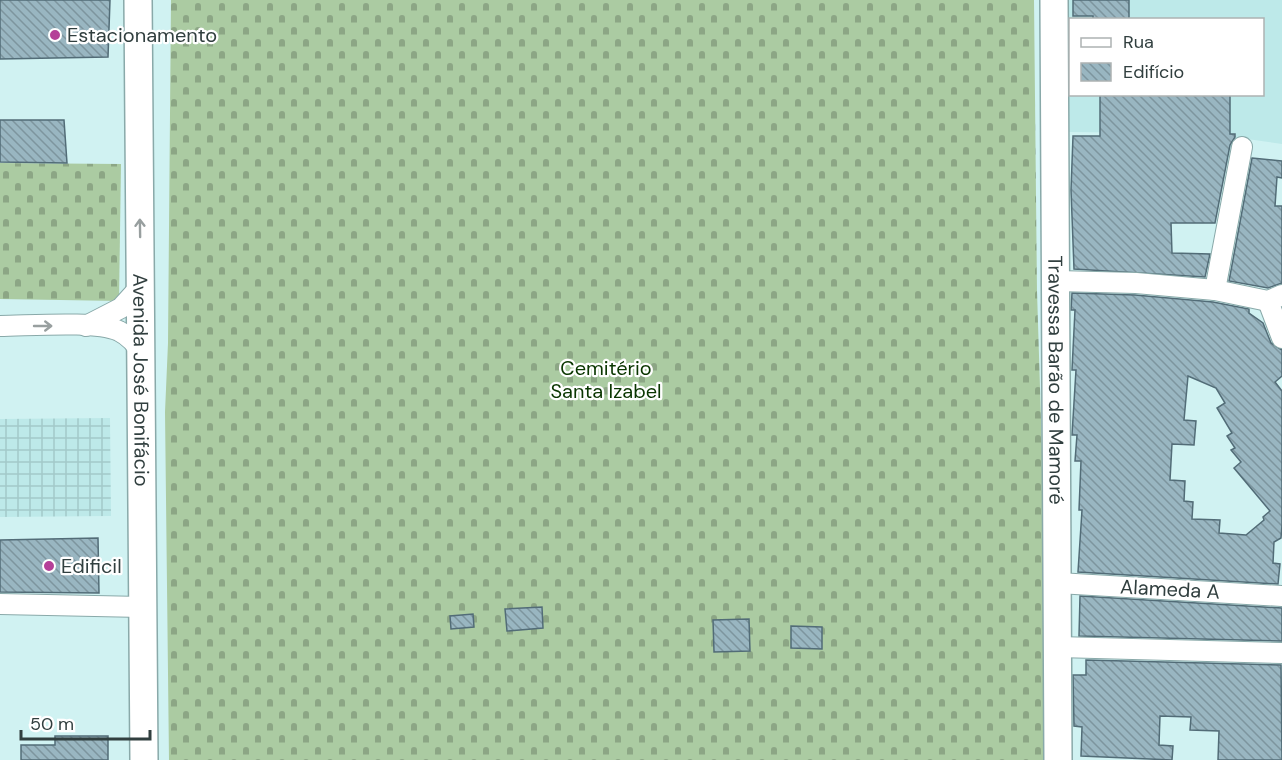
<svg xmlns="http://www.w3.org/2000/svg" width="1282" height="760" font-family="'DM Sans',sans-serif">
	<style>
		.built { fill: #bde9e9; fill-rule: evenodd }
		.industrial { fill: url(#industrial-grid) }
		.cemetery { fill: url(#cemetery-stones) }
		.building { fill: url(#building-back-hatch); stroke: #526c77; stroke-width: 1.5; fill-rule: evenodd }
		.lines { fill: none; stroke-linecap: round; stroke-linejoin: round }
		.street-casing { stroke: #89a9a9; stroke-width: 22 }
		.secondary-casing { stroke: #89a9a9; stroke-width: 30 }
		.street { stroke: #fff; stroke-width: 20 }
		.secondary { stroke: #fff; stroke-width: 27 }
		.oneway { stroke: #989f9f }
		.poi-dot { fill: #b54098; stroke: #fff; stroke-width: 2 }
		.labels { text-anchor: middle; dominant-baseline: central; stroke-width: 4.5; stroke-linejoin: round; paint-order: stroke }
		.poi-label { font-size: 20px; fill: #313f3f; stroke: #fff; text-anchor: start }
		.park-label { font-size: 20px; fill: #0a3600; stroke: #fff }
		.street-label { font-size: 20px; fill: #313f3f; stroke: #fff }
	</style>
	<defs>
		<pattern id="industrial-grid" width="8" height="8" patternUnits="userSpaceOnUse" patternTransform="scale(1.5)"><rect width="8" height="8" fill="#bde9e9"/><path d="M0 4h8M4 0v8" fill="none" stroke="#a3c9c9"/></pattern>
		<pattern id="cemetery-stones" width="16" height="16" patternUnits="userSpaceOnUse" patternTransform="scale(1.5)"><rect width="16" height="16" fill="#abcba2"/><path d="M2 7V4a2 2 0 0 1 4 0v3zM10 15v-3a2 2 0 0 1 4 0v3z" fill="#8ca685"/></pattern>
		<pattern id="building-back-hatch" width="6" height="6" patternUnits="userSpaceOnUse" patternTransform="scale(1.5)"><rect width="6" height="6" fill="#99b6c1"/><path d="M-1 5l2 2M0 0l6 6M5-1l2 2" fill="none" stroke="#7d959e"/></pattern>
	</defs>
	<rect width="100%" height="100%" fill="#d0f2f2"/>
	<path class="built" d="M1067 0H1282V144L1240 138 1235 164 1168 165 1167 133 1069 132ZM1070 20H1262V94H1070Z"/>
	<path class="industrial" d="M110 418 111 516 0 517V419Z"/>
	<g class="cemetery">
		<path d="M171 0H1034L1037 291 1048 645 1046 760H169L165 412 168 343Z"/>
		<path d="M0 163 121 164 119 301 0 299Z"/>
	</g>
	<g class="building">
		<path d="M0 0H110L108 57 0 59Z"/>
		<path d="M1073 0H1129V20H1093V16H1073Z"/>
		<path d="M1100 94H1230V134H1235V137L1230 145 1215 223H1171L1172 253 1210 254 1205 277 1074 269 1071 190 1073 136H1100Z"/>
		<path d="M0 120H64L67 163 0 162Z"/>
		<path d="M1252 158 1282 161V178L1277 177 1275 206H1282V283L1268 288 1229 281Z"/>
		<path d="M1072 293 1135 295 1213 302 1249 309V313L1263 323 1271 343 1282 350V376L1275 382 1282 391V525L1281 538 1274 542 1273 563 1280 564 1278 584 1078 572 1082 510H1079L1081 461H1075L1077 435H1072L1076 370H1072L1075 310H1071ZM1188 376 1216 388 1225 403 1217 408 1232 433 1227 436 1235 448 1231 450 1241 462 1234 468 1270 511 1263 517 1264 520 1246 535 1219 533 1220 520 1192 519 1193 502 1184 501 1185 481 1170 480 1172 444 1194 445 1196 421 1184 420Z"/>
		<path d="M98 538 99 593 0 592V540Z"/>
		<path d="M1080 596 1282 608V641L1079 636Z"/>
		<path d="M542 607 543 628 507 631 505 609Z"/>
		<path d="M473 614 474 627 451 629 450 616Z"/>
		<path d="M749 619 750 651 714 652 713 620Z"/>
		<path d="M791 626 822 627V649L791 648Z"/>
		<path d="M1086 660 1281 665 1282 760H1218L1219 731 1190 730 1191 717 1160 716 1159 745 1173 746 1172 760 1081 756 1082 727 1074 726 1073 675H1086Z"/>
		<path d="M55 736H108V760H21V745H55Z"/>
	</g>
	<g class="lines">
		<g class="street-casing">
			<g id="street">
				<path d="M1057 281 1136 283 1215 290 1268 301 1282 295"/>
				<path d="M1215 290 1242 147"/>
				<path d="M1268 301 1282 338"/>
				<path d="M0 326C28 326 95 320 119 331 129 336 137 345 142 354"/>
				<path d="M86 326 121 308 140 287"/>
				<path d="M1058 583 1282 596"/>
				<path d="M0 604 142 607"/>
				<path d="M1058 647 1282 653"/>
			</g>
		</g>
		<g class="secondary-casing">
			<g id="secondary">
				<path id="s1" d="M138 0 144 760"/>
				<path id="s2" d="M1054 0 1058 760"/>
			</g>
		</g>
		<use href="#street" class="street"/>
		<use href="#secondary" class="secondary"/>
	</g>
	<defs><path id="oneway-shaft" d="M-6 0H5M1.5-3L5.5 0L1.5 3" fill="none" stroke-width="1.6" stroke-linecap="round" stroke-linejoin="round" transform="scale(1.5)"/></defs>
	<g class="oneway">
		<use href="#oneway-shaft" transform="translate(140 228) rotate(-91)"/>
		<use href="#oneway-shaft" transform="translate(43 326)"/>
	</g>
	<g class="poi-dot">
		<circle cx="55" cy="35" r="6"/>
		<circle cx="49" cy="566" r="6"/>
	</g>
	<g class="labels">
		<g class="poi-label">
			<text x="67" y="35">Estacionamento</text>
			<text x="61" y="566">Edificil</text>
		</g>
		<g class="park-label">
			<text x="606" y="368">Cemitério<tspan x="606" dy="23">Santa Izabel</tspan></text>
		</g>
		<g class="street-label">
			<text stroke="none"><textPath href="#s1" startOffset="380">Avenida José Bonifácio</textPath></text>
			<text stroke="none"><textPath href="#s2" startOffset="380">Travessa Barão de Mamoré</textPath></text>
			<text transform="translate(1170 589) rotate(3)">Alameda A</text>
		</g>
	</g>
	<rect x="1069" y="18" width="195" height="78" fill="#ffffff" stroke="#adb2b2" stroke-width="1.5"/>
	<rect x="1081" y="38" width="30" height="9" fill="#ffffff" stroke="#adb2b2" stroke-width="1.5"/>
	<text x="1123" y="48" font-size="18" fill="#313f3f">Rua</text>
	<rect x="1081" y="63" width="30" height="18" fill="url(#building-back-hatch)" stroke="#adb2b2" stroke-width="1.5"/>
	<text x="1123" y="78" font-size="18" fill="#313f3f">Edifício</text>
	<path d="M21 730v9h129v-9" fill="none" stroke="#313f3f" stroke-width="3"/>
	<text x="30" y="730" font-size="18" fill="#313f3f" stroke="#ffffff" stroke-width="4.5" paint-order="stroke">50 m</text>
</svg>
